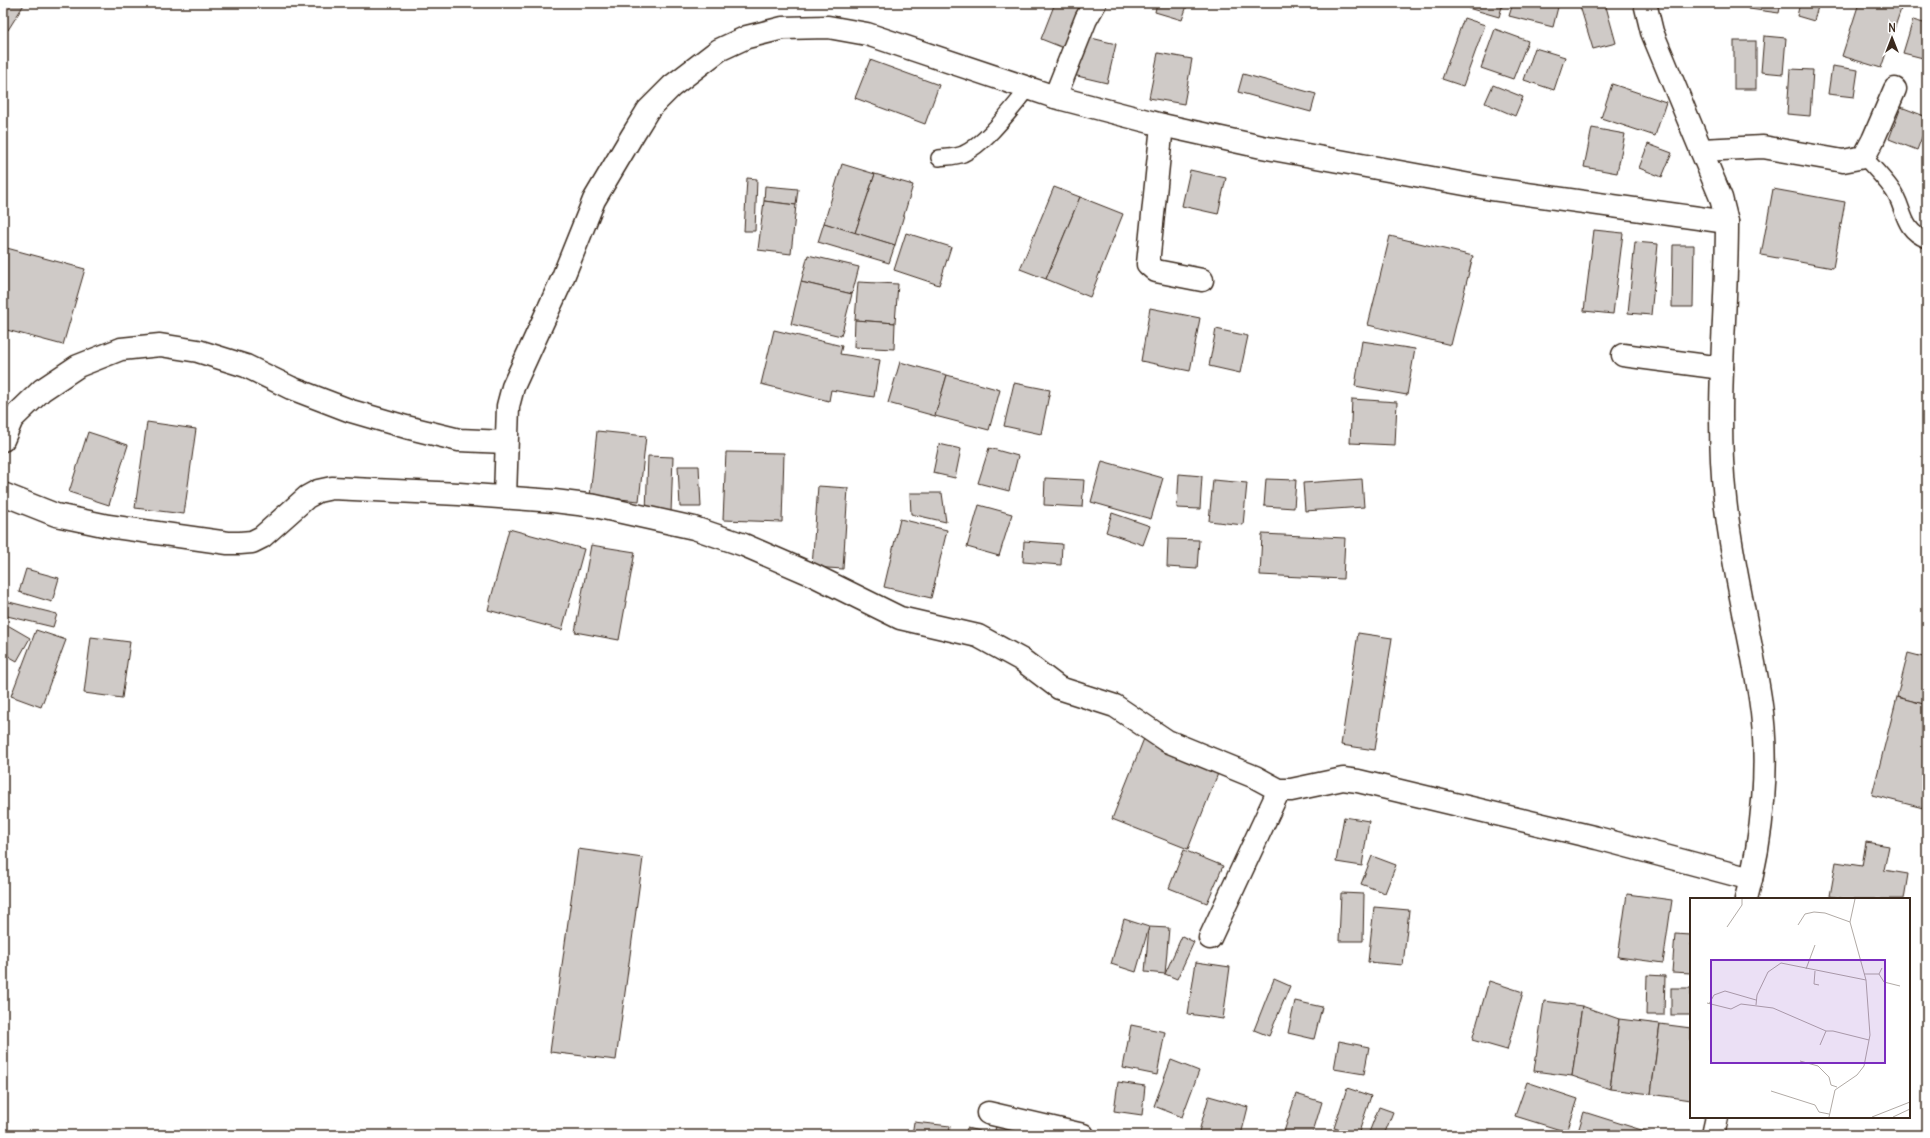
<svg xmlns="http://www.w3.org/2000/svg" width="1930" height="1138" font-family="Delius,sans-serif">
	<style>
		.building { fill: #cfcac7; stroke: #3b2a1e }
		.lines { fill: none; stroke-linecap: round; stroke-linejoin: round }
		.service-casing { stroke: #3b2a1e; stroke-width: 18 }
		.minor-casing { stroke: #3b2a1e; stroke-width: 25 }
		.service { stroke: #fff; stroke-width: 15 }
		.minor { stroke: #fff; stroke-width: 22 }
		.inset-road { fill: none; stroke: #b1aaa5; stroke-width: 1 }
		.view { fill: #7b2cbf; fill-opacity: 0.15; stroke: #7b2cbf; stroke-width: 2 }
		.inset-edge { fill: none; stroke: #3b2a1e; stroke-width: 2 }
	</style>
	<rect width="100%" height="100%" fill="#fff"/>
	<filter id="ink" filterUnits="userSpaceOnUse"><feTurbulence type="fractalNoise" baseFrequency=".025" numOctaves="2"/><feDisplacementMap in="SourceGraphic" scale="8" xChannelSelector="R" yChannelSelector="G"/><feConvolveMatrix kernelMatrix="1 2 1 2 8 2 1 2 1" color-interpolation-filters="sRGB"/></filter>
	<g filter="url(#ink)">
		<g class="building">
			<path d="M3 3H25L8 30 3 26Z"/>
			<path d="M1055 3H1088L1069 50 1041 39Z"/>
			<path d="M1157 3H1188L1182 20 1155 12Z"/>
			<path d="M1469 3H1503L1499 17 1468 8Z"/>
			<path d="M1513 3H1559L1553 27 1509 16Z"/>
			<path d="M1590 3H1605L1616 43 1593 49 1580 6Z"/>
			<path d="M1750 3H1781L1779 13 1749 9Z"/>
			<path d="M1800 3H1819L1814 21 1797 16Z"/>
			<path d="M1859 3H1903L1881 68 1842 56Z"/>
			<path d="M1464 18 1485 25 1463 86 1442 79Z"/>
			<path d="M1913 20 1927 24V59L1903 53Z"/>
			<path d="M1495 29 1528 41 1513 79 1481 68Z"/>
			<path d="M1083 36 1116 44 1107 83 1073 75Z"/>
			<path d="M1764 36 1786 38 1783 74 1761 72Z"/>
			<rect x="1734" y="41" width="22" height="48"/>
			<path d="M1535 48 1565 57 1554 90 1524 80Z"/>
			<path d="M1158 53 1192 59 1184 104 1149 98Z"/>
			<path d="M870 60 939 85 925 124 855 98Z"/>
			<path d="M1832 66 1858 70 1854 97 1828 94Z"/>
			<path d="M1790 69 1813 70 1810 116 1787 114Z"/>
			<path d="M1243 74 1316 94 1311 112 1238 92Z"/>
			<path d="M1612 84 1666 102 1655 136 1601 118Z"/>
			<path d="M1493 85 1523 97 1515 116 1485 103Z"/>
			<path d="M1901 107 1927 117V124L1917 150 1889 139Z"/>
			<path d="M1592 128 1625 134 1617 173 1584 167Z"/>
			<path d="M1648 144 1672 153 1662 177 1639 168Z"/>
			<path d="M842 164 875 174 855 233 824 223Z"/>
			<path d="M1190 170 1226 178 1218 214 1182 206Z"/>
			<path d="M875 174 913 185 895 245 855 233Z"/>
			<path d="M747 178 757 179 755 231H744Z"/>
			<path d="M765 186 798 189 796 205 764 201Z"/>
			<path d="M1054 187 1080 197 1046 279 1020 269Z"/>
			<path d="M1773 189 1845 202 1833 268 1761 255Z"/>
			<path d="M1080 197 1123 214 1090 297 1046 279Z"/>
			<path d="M764 201 796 205 791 254 758 250Z"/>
			<path d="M824 223 895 245 889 263 818 242Z"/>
			<path d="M1594 230 1623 233 1613 314 1584 311Z"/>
			<path d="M906 233 951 247 939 285 894 270Z"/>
			<path d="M1390 236 1473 256 1451 345 1368 325Z"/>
			<path d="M1635 242 1658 244 1651 315 1628 313Z"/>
			<path d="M1673 245H1694L1693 307H1672Z"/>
			<path d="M3 247 85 269 63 345 3 329Z"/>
			<path d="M808 255 859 267 852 294 801 282Z"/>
			<path d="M801 282 852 294 841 336 791 324Z"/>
			<path d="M858 282 898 284 895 323 855 320Z"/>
			<path d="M1150 308 1200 318 1190 371 1141 361Z"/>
			<path d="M855 320 895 323 894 349 854 347Z"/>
			<path d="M1216 329 1248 336 1240 373 1209 366Z"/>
			<path d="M774 330 842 346 840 354 880 360 874 397 831 390 829 401 761 384Z"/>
			<path d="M1362 341 1415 349 1407 395 1355 386Z"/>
			<path d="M900 362 947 375 935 416 888 403Z"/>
			<path d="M947 375 1000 390 989 430 935 416Z"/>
			<path d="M1014 383 1050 390 1041 434 1004 426Z"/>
			<path d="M1352 399 1397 402 1395 445 1350 443Z"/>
			<path d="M147 422 196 429 184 514 135 508Z"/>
			<path d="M597 431 646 436 639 501 590 496Z"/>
			<path d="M88 432 128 445 109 505 69 492Z"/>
			<path d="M939 444 961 449 955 478 933 473Z"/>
			<path d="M989 448 1018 456 1009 491 978 483Z"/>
			<path d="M726 452 784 453 782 522 723 520Z"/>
			<path d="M648 456 673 457 671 513 646 512Z"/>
			<path d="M1102 461 1163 478 1151 519 1091 502Z"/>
			<path d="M678 466H699L701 507H680Z"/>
			<path d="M1179 474 1202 476 1200 509 1177 508Z"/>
			<path d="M1045 478 1084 480 1082 507 1044 505Z"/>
			<path d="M1266 479 1296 480 1294 508 1264 506Z"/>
			<path d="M1362 479 1364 507 1305 511 1303 483Z"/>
			<path d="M1213 480 1247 483 1243 525 1209 521Z"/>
			<path d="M818 486 848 488 843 569 812 567Z"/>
			<path d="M910 493H942L946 522 911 514Z"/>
			<path d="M979 505 1012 514 999 556 967 547Z"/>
			<path d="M1112 513 1150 526 1143 545 1106 532Z"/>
			<path d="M900 519 947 530 931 598 884 587Z"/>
			<path d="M509 529 584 549 562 630 488 610Z"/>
			<path d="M1262 534 1345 538 1343 579 1260 575Z"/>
			<path d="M1168 539 1199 540 1197 569 1167 567Z"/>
			<path d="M1024 541 1062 544 1061 565 1023 562Z"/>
			<path d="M591 545 635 552 619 640 575 632Z"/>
			<path d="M26 569 59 578 52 602 19 592Z"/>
			<path d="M5 601 57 614 53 627 3 615Z"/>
			<path d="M4 623 30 638 17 661 3 653Z"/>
			<path d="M36 630 66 640 41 707 11 696Z"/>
			<path d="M1358 633 1392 638 1375 750 1341 745Z"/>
			<path d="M91 637 130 642 122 698 84 693Z"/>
			<path d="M1908 653 1927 658V705L1897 697Z"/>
			<path d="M1897 697 1927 705V809L1872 795Z"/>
			<path d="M1145 736 1221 766 1188 849 1112 819Z"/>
			<path d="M1344 817 1369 821 1362 866 1336 862Z"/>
			<path d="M1866 842 1889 846 1884 870 1908 874 1904 899H1845L1830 896 1836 862 1862 866Z"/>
			<path d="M578 849 643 858 616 1060 550 1052Z"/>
			<path d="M1184 850 1223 866 1207 903 1169 888Z"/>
			<path d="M1372 856 1396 865 1385 893 1361 884Z"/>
			<path d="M1341 893 1364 894 1363 941H1339Z"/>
			<path d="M1627 894 1672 900 1663 963 1618 957Z"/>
			<path d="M1374 907 1409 910 1403 965 1368 962Z"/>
			<path d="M1124 919 1149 927 1136 972 1111 964Z"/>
			<path d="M1149 927 1169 928 1165 974 1145 972Z"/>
			<path d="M1675 934 1691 935V973L1672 972Z"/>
			<path d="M1182 936 1194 942 1177 979 1165 974Z"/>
			<path d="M1196 962 1230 967 1223 1019 1188 1014Z"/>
			<path d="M1647 975 1665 976 1664 1015H1646Z"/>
			<path d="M1274 979 1290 986 1269 1036 1254 1030Z"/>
			<path d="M1489 981 1523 992 1507 1050 1472 1040Z"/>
			<rect x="1671" y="988" width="20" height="27"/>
			<path d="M1295 1001 1322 1007 1314 1039 1288 1033Z"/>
			<path d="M1544 1001 1582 1006 1572 1076 1534 1071Z"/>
			<path d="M1582 1006 1619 1019 1610 1089 1572 1076Z"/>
			<path d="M1619 1019 1660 1024 1651 1094 1610 1089Z"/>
			<path d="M1660 1024 1691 1028V1100L1651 1094Z"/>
			<path d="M1131 1025 1165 1032 1157 1075 1123 1068Z"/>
			<path d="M1339 1041 1369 1047 1364 1074 1334 1069Z"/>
			<path d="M1171 1060 1199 1071 1182 1117 1154 1106Z"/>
			<path d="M1118 1082 1145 1086 1142 1115 1114 1111Z"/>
			<path d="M1527 1082 1578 1099 1567 1132 1515 1116Z"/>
			<path d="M1347 1088 1371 1096 1358 1135 1334 1128Z"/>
			<path d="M1296 1094 1322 1102 1312 1135H1283Z"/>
			<path d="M1209 1096 1248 1107 1241 1135H1198Z"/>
			<path d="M1379 1107 1393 1112 1384 1135H1368Z"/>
			<path d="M1584 1112 1651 1133 1650 1135H1577Z"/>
			<path d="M914 1122 950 1126 949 1135H912Z"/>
			<path d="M996 1126 1019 1131 1018 1135H994Z"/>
			<path d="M967 1128 987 1133V1135H965Z"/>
		</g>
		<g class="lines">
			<g class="service-casing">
				<g id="service">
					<path d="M1864 157C1873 167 1883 177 1891 188 1906 206 1899 229 1927 240"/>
					<path d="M939 158C946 157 956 157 963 154 987 143 1012 108 1029 88"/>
				</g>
			</g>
			<g class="minor-casing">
				<g id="minor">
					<path d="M1645 3 1652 32 1721 198 1727 222C1727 314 1715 407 1725 499 1732 567 1750 632 1760 698 1770 761 1763 838 1746 899"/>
					<path d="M1055 97 1086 19 1095 3"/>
					<path d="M1162 125 1148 264 1156 271 1202 280"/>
					<path d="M1701 150 1763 147 1843 161 1864 157 1873 140 1895 89"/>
					<path d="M1623 355 1722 368"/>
					<path d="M3 440 12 419 42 390 78 366 121 349 160 345 198 351 246 366 291 388 351 411 406 427 459 440 506 442"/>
					<path d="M3 494 56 515 108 526 228 543H240L252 542 262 537 307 497 318 491 332 488 459 494 554 501 595 506 694 528 744 545 813 575 900 618 978 636 1022 660 1059 688 1115 706 1167 741 1255 777 1279 790H1291L1343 779 1358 781 1597 838 1751 879"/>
					<path d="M505 497 508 406 513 387 561 282 594 200 632 136 648 110 672 86 719 50 747 37 783 28 828 27 867 34 1055 97 1162 125 1262 147 1492 189 1727 222"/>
					<path d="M1210 938 1279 790"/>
					<path d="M988 1113 1083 1135"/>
					<path d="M1713 1135 1717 1117"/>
				</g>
			</g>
			<use href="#service" class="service"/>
			<use href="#minor" class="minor"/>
		</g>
	</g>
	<g transform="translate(1690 898)">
		<rect width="220" height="220" fill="#fff"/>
		<path class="inset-road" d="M108 27 115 16 124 14 135 15 160 24M37 29 52 7V1M116 71 125 47M125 73 124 86 129 87M174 76H189L192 70M189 76 194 84 210 88M17 105 41 111 51 106 83 110 136 133H143L179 142M19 106 24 97 35 93 66 102M66 107 67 97 78 74 91 65 176 82M130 147 136 133M110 163 128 168 139 179 141 187 147 189M81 193 125 207 129 214 139 216M139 219 145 192 167 177 174 168 180 137 176 82 160 24 165 1M182 219 220 204M203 219 220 211"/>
		<path class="view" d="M21 62H195V165H21Z"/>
		<rect width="220" height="220" class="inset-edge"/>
	</g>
	<rect width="1930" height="1138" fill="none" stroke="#fff" stroke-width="16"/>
	<rect x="8" y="8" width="1914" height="1122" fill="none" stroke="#3b2a1e" stroke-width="1.5" filter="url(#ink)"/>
	<g transform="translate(1892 38)" stroke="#ffffff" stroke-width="3" paint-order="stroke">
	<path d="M0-3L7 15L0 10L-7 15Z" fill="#3b2a1e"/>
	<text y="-6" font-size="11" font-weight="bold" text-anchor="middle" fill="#3b2a1e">N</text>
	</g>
</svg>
